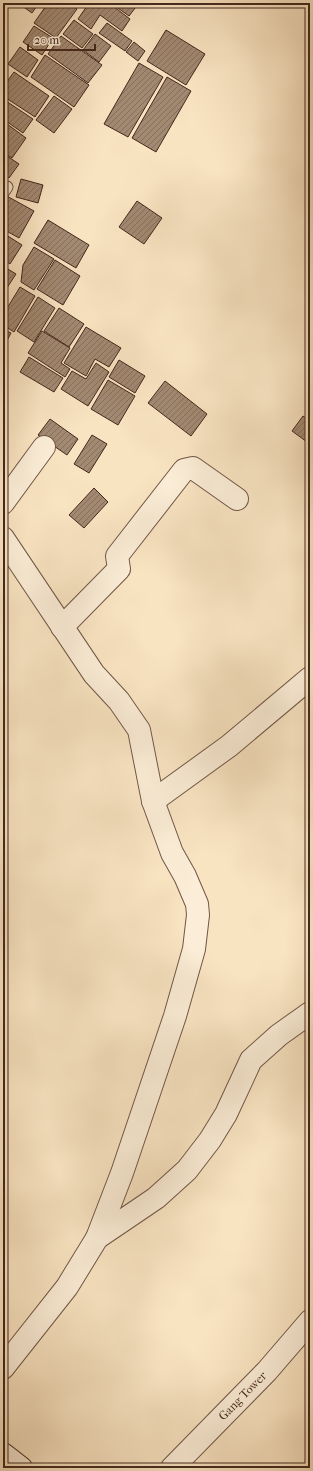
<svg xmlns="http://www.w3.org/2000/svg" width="313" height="1471" font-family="'IM FELL French Canon',serif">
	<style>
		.building { fill: url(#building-hatch); stroke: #44271c }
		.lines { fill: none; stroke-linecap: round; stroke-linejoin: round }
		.lane-casing { stroke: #715646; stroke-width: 13 }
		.street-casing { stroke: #715646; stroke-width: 24 }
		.secondary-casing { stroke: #44271c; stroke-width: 24 }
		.lane { stroke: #fbedd7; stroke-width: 11 }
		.street { stroke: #fbedd7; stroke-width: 22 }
		.secondary { stroke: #fbedd7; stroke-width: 22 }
		.labels { text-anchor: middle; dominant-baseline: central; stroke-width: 3; stroke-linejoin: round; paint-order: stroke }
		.street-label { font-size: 12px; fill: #44271c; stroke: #fbedd7 }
	</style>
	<defs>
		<pattern id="building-hatch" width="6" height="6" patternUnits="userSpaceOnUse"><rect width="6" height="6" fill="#a28972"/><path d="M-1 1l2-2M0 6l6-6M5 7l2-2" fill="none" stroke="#86705d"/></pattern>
	</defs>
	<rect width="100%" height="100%" fill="#f9e4c2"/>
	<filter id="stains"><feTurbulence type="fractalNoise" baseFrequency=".005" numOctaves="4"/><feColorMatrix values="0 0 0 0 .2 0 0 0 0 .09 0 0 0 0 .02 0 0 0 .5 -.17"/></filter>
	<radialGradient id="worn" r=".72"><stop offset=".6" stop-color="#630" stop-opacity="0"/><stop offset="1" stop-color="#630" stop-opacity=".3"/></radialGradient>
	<g class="building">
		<path d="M18 3H39L32 13Z"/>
		<path d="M48 3H68L77 9 56 38 34 23Z"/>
		<path d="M89 3H109L130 19 122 31 100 15 91 29 78 19Z"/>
		<path d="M111 3H139L129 16Z"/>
		<path d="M74 20 93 34 82 48 63 34Z"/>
		<path d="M107 23 132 41 125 51 99 33Z"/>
		<path d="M34 26 53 38 42 55 23 42Z"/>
		<path d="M166 30 205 54 186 85 147 61Z"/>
		<path d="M95 34 111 46 99 62 83 50Z"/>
		<path d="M61 36 102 65 88 83 48 54Z"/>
		<path d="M134 42 145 51 138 61 126 52Z"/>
		<path d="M20 47 38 60 27 77 8 64Z"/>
		<path d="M45 55 89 85 74 107 31 77Z"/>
		<path d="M139 63 163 77 128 137 104 124Z"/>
		<path d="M14 72 49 96 35 117 3 96V87Z"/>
		<path d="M167 77 191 91 156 152 132 138Z"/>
		<path d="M54 96 72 109 54 133 36 120Z"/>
		<path d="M3 99 33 119 23 133 3 119Z"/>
		<path d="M3 121 26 138 12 158 3 152Z"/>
		<path d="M7 156 19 164 9 178 3 173V162Z"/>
		<path d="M21 179 43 185 38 203 16 197Z"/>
		<path d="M3 194 34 211 19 238 3 229Z"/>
		<path d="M137 201 162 218 144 244 119 227Z"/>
		<path d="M48 220 89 245 76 268 34 243Z"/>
		<path d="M3 233 22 245 10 264 3 259Z"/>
		<path d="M34 247 54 259 34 290 21 282 23 265Z"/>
		<path d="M55 260 80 276 63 305 37 289Z"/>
		<path d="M3 266 16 274 3 294Z"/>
		<path d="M20 287 35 296 14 332 3 325V315Z"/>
		<path d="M38 297 55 308 34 342 17 331Z"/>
		<path d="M59 308 84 324 69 347 44 331Z"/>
		<path d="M86 327 121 348 109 367 95 359 86 376 64 363Z"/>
		<path d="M3 329 11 333 3 348Z"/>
		<path d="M42 331 70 348 61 363 70 369 65 377 28 353Z"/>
		<path d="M29 357 63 378 54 392 20 372Z"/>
		<path d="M119 360 145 376 135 393 109 377Z"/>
		<path d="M96 363 109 372 88 406 61 389 72 371 86 379Z"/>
		<path d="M108 380 135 396 118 425 91 409Z"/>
		<path d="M165 381 207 414 191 436 148 403Z"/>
		<path d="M303 416 310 421V437L307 442 292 431Z"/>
		<path d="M50 419 78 439 67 455 38 435Z"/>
		<path d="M92 435 107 444 89 473 74 464Z"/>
		<path d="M94 488 108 502 84 528 69 515Z"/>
	</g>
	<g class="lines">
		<g class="lane-casing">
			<path id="lane" d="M3 193 7 187"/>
		</g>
		<g class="street-casing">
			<g id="street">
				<path d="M3 503 44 447"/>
				<path d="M3 538 94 674 119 701 139 730 153 801 172 853 185 876 197 904 198 915 194 949 175 1016 122 1173 97 1238 67 1287 3 1368"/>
				<path d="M62 627 119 569 117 556 184 470 193 468 237 499"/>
				<path d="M153 801 229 746 310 678"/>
				<path d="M97 1238 156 1198 187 1170 210 1140 226 1114 251 1060 279 1035 310 1013"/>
				<path id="s1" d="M172 1468 267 1371 310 1321"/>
			</g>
		</g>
		<g class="secondary-casing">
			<path id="secondary" d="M3 1454 21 1468"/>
		</g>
		<use href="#lane" class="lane"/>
		<use href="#street" class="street"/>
		<use href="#secondary" class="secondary"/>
	</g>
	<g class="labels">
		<g class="street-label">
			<text stroke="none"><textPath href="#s1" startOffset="101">Gang Tower</textPath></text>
		</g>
	</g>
	<rect width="313" height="1471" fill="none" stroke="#f9e4c2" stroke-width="16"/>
	<rect x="4" y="4" width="305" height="1463" fill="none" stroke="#44271c" stroke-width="2"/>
	<rect x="8" y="8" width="297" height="1455" fill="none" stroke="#44271c"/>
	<path d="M28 44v6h67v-6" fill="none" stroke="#44271c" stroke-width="2"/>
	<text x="34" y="44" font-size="12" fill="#44271c" stroke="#fbedd7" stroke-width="3" paint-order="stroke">20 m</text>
	<rect width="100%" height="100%" filter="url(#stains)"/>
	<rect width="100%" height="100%" fill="url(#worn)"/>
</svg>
